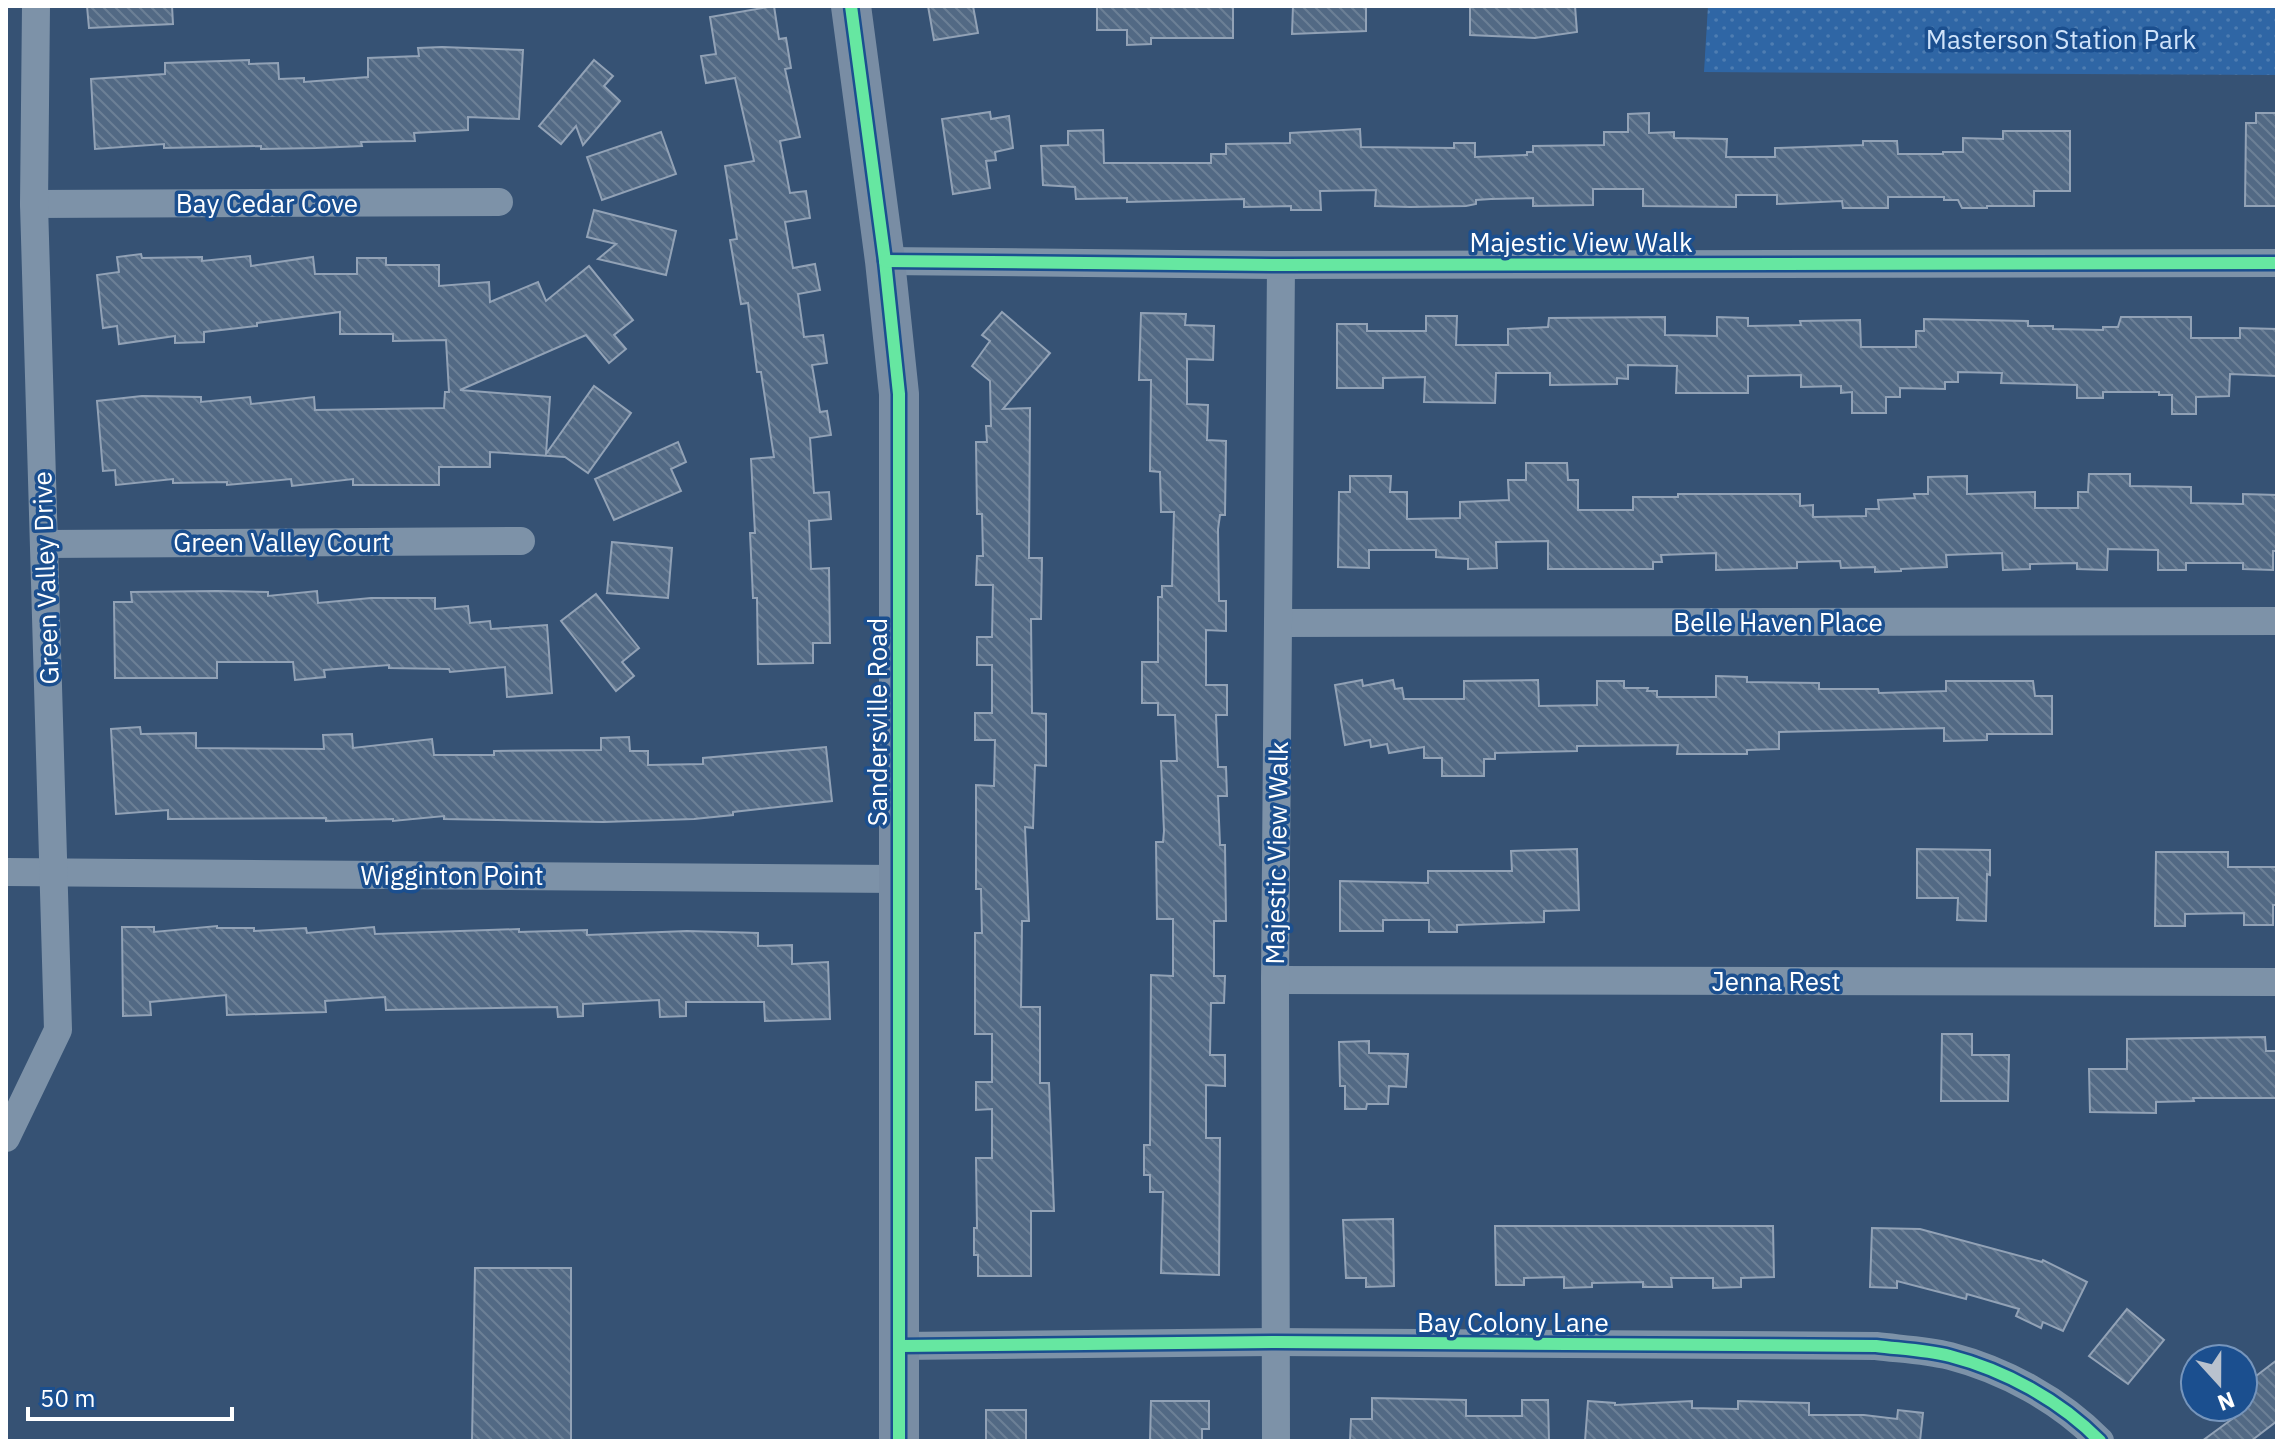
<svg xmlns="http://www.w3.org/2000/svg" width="2283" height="1447" font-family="'IBM Plex Sans',sans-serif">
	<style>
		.park { fill: url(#park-dots) }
		.building { fill: url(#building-back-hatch); stroke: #92a2b6; stroke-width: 2 }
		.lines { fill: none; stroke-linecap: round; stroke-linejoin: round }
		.street { stroke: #7d92a8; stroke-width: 28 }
		.secondary { stroke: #798da4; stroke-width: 40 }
		.cycleway-casing { stroke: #1b4f8f; stroke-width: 17 }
		.cycleway { stroke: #66e7a1; stroke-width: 12 }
		.labels { text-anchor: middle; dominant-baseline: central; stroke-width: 7; stroke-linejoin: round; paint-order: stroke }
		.park-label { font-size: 26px; fill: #cfe3fa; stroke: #1b4f8f }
		.street-label { font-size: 26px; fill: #fff; stroke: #1b4f8f }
	</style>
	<defs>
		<pattern id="park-dots" width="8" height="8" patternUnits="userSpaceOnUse" patternTransform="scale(2)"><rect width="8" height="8" fill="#2f66a5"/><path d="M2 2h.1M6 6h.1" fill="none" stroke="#4e7db2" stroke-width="1.8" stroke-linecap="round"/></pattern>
		<pattern id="building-back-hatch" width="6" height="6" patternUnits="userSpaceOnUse" patternTransform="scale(2)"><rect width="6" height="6" fill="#526984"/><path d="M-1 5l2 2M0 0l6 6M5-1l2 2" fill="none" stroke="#6c8096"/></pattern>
	</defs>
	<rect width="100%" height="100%" fill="#365274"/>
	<path class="park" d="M1708 6H2277V75L1704 72Z"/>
	<g class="building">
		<path d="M87 6H172L173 24 89 28Z"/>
		<path d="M774 6 779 39 786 38 791 68 785 69 800 137 780 141 790 193 806 191 810 218 785 222 793 268 815 264 820 290 798 294 804 337 823 335 827 363 812 365 820 412 827 411 831 435 810 438 814 493 829 492 831 519 809 521 811 569 829 568 830 643H813V663L758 664 757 598H753L750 533H755L751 459 774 457 761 372H757L748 303 741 304 730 240 737 239 725 166 754 161 735 78 706 83 701 56 716 54 710 17Z"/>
		<path d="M928 6H973L978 33 934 40Z"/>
		<path d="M1097 6H1233V38H1151V44L1127 45V30H1097Z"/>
		<path d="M1293 6H1366V31L1292 34Z"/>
		<path d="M1470 6H1575L1577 32 1535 38 1470 35Z"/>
		<path d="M442 47 523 50 519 119 468 117V130L414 133 415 141 361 142 362 146 316 148 261 149V146L164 148V144L95 149 91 79 165 74V63L249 60V64L278 63 279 79 304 78V82L368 77V58L419 56 418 48Z"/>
		<path d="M594 60 613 76 604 86 620 101 583 145 576 126 561 144 539 126Z"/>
		<path d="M990 112 991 119 1009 116 1013 148 995 152 996 160 986 161 990 188 953 194 942 119Z"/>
		<path d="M1649 113V133L1674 132V138L1727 139 1726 157H1775V148L1863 145V141H1897L1898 154H1943V152H1963V138L2003 139V131H2070V191H2034V206H1987V208H1962L1958 200H1944V197H1888V208H1843L1842 201 1777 204V195H1736V207L1643 206V189H1593V205L1533 206V198L1491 199 1476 200V204L1466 206 1410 207 1375 206 1376 190 1320 191 1321 210H1291V206L1244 207V199L1127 202V198L1076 199 1075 187 1043 185 1041 146 1068 145V131L1103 130 1104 163H1211V154H1226V144L1290 143V133L1360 129 1361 147 1454 148V143H1475V157L1527 155V152H1533V146L1604 145V132H1628V114Z"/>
		<path d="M2256 113H2277V206H2245L2246 123H2256Z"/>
		<path d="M661 132 676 174 602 200 587 157Z"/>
		<path d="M594 210 676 231 666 275 598 259 616 244 587 237Z"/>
		<path d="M141 254 142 258 202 257V261L250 256 251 266 313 257 315 274H357V258H386V265H439V286L489 282 490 302 538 282 546 301 589 266 633 320 614 335 626 349 609 363 586 335 460 390 550 397 546 454 594 386 631 413 588 473 565 457 490 452V467H439V485H353V479L292 486 291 479 227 485V482L173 483V479L116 485 115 470 103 471 97 401 142 396 201 397V402L250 397 251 404 314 397 315 410 444 408 445 392H449L446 340 393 341V334H340V312L257 323V326L204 332V342L175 343V336L119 344 117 326 103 328 97 275 119 272 117 257Z"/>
		<path d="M1002 312 1050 353 1003 409 1030 408 1029 558H1042L1041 619H1031L1032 713 1046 714V766L1035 765 1033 828 1025 827 1029 921H1022L1021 1007H1040V1083H1049L1054 1211H1031V1276H978V1255H974V1228H977L976 1158H992V1109L976 1110V1082H992V1034H975V933H982L981 889H976V785L994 786 995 740H975V713H992V665H977V637H992L993 585H976L977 556H983L982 514H977L976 442H987L986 426H991L990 381 972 366 990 341 982 335Z"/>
		<path d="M1141 313 1186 314 1185 325 1214 326 1213 360 1187 359V404L1208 405 1207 440 1226 441 1225 515H1220L1218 529 1219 601H1226V631L1206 630V685H1227V715H1216L1218 767H1226L1227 796H1218L1220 845H1225L1226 921H1214V976H1225L1224 1003H1211L1210 1055H1225V1086L1206 1085V1138H1220L1219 1275 1161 1273 1163 1192H1150V1175H1144V1145H1150L1151 975 1173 976V919H1157L1156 842H1163L1164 831 1161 761H1177L1175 715H1158V703H1142V662H1158V597H1162V586H1172L1174 512H1161L1160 472 1150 471 1151 380H1139Z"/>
		<path d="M1426 316H1457L1456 345H1508V329L1548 327 1549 318 1665 317V335L1717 336V317L1748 318V326L1801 325 1800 321 1860 320 1861 347H1916V331H1924V319L2028 321V326H2053V329L2103 330V327H2118L2121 317H2191V338H2240V328L2277 329V376L2230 374 2229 396 2196 397V414H2172V395H2159V392H2103V398H2077V385L2001 383 2002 373 1958 372V382H1945V389L1900 388V397H1886V413H1852V392L1841 393V386L1801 387V375L1748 376V393H1676L1677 366 1628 365V379L1617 378V384L1550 385V373H1496L1495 403 1424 402 1425 377 1383 378V388H1337V324H1367V331H1426Z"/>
		<path d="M678 442 686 462 671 469 681 491 614 520 595 479Z"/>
		<path d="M1526 463H1567L1568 480H1578V510H1633V497H1678V494H1800V506L1813 505V517L1866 516V509H1879L1878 500 1915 498 1914 494H1928V477L1967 476V494L2035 492V508H2078V492H2088L2089 474H2130V486L2191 487V503L2243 504V494L2277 495V551H2273V570L2243 569V563H2186V570H2158V550L2108 549 2107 570 2077 569V563L2030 564V569L2003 570 2002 553 1946 555 1947 567 1901 569V571L1875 572V567L1841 568 1840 561 1797 562V568L1716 570V553L1661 555 1662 562H1653V569H1548V541L1496 542 1497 568 1468 569V559L1436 557V550H1369V568L1338 567 1339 492H1350V476H1391L1390 492H1407V519L1460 518V502L1509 500 1508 480H1526Z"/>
		<path d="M612 542 672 548 668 598 607 593Z"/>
		<path d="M217 591 268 592V596L317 591 318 603 371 598H435V609L468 606 470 623 490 621 491 629 547 625 552 693 507 697 505 667 450 672 449 669 389 668V665L324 670 325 677 295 680 293 662H217V678H115L114 602H132L131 592Z"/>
		<path d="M596 594 639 648 622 662 634 676 616 691 561 621Z"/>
		<path d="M1716 676 1747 677V682L1819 683V689H1878L1879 693 1946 691V681H2033L2035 696H2052V734H1987V740L1944 741V728L1779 732V749L1747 750V754H1677L1678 745 1577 746V751L1495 753V759H1484V776H1442V758H1424V747L1389 753 1387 744 1371 747 1370 740 1345 745 1335 685 1362 680 1363 686 1393 680 1395 689 1402 688 1404 699H1464V681L1538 680 1539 706 1597 705V681H1624V688H1648L1647 691H1657V697H1716Z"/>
		<path d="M140 727 141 734 196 733V748L324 749 323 735 352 734 353 748 432 739 434 755H494V751L601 750V738L629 737 630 751H648V765L703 764V758L826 747 832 801 733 812V815L694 819 603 822 444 819V816L393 821V819L326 821V818L168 819V810L116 814 111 729Z"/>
		<path d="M1577 849 1579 910 1544 911V922L1457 925V932H1429V920H1383V931H1340V881L1428 883V871H1512L1511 851Z"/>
		<path d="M1917 849 1990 850V875L1987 874 1986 921 1957 920 1958 898H1917Z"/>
		<path d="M2156 852H2228V867H2277V905H2273V925H2244V913L2185 914V926H2155Z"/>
		<path d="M217 926V928H254V931L306 928 307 933 374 927 375 934 519 929V932L587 930V935L687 931 758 933V946L792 945V964L828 962 830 1019 765 1021 764 1002H686V1016L660 1017 659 1000 583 1004V1016L558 1017 557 1007 386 1010 385 997 325 1001 326 1012 227 1015 226 995 150 1002 151 1015 123 1016 122 927H154V932Z"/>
		<path d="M1942 1034H1972V1055H2009L2008 1101H1941Z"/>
		<path d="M2265 1037 2266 1051H2277V1098H2193L2194 1101 2156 1102V1113L2090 1112 2089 1069H2127V1039Z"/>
		<path d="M1369 1041V1053L1408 1054 1406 1087 1389 1086 1388 1104H1367L1366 1109H1345V1086H1340L1339 1042Z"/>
		<path d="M1393 1219 1394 1286 1366 1287V1278H1346L1343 1220Z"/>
		<path d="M1495 1226H1773L1774 1277 1741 1278V1287L1713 1288V1278H1671L1672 1287H1643V1282L1592 1283V1287L1564 1288V1277L1524 1278V1285H1496Z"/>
		<path d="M1872 1228 1920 1229 2042 1262 2043 1260 2087 1282 2063 1331 2043 1322 2041 1328 2016 1316 2019 1309 1967 1294 1966 1299 1897 1281V1288L1870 1287Z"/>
		<path d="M475 1268H571V1441H472Z"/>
		<path d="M2127 1309 2164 1340 2128 1384 2089 1356Z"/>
		<path d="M2277 1360V1421L2251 1441H2202L2243 1411V1386Z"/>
		<path d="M1372 1398 1466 1400V1416H1522V1400H1548L1549 1441H1350L1351 1419H1372Z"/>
		<path d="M1151 1401H1209V1429H1202V1441H1150Z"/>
		<path d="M1588 1401 1615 1403V1405L1692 1401V1408L1738 1409V1401L1809 1403V1415H1864L1897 1419 1898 1410 1923 1413 1920 1441H1585Z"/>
		<rect x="986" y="1410" width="40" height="31"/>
	</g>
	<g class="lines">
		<g class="street">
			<path d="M34 204 499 202"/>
			<path d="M885 261 1281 265 2277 263"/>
			<path d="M44 544 521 541"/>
			<path d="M1278 623 2277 621"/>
			<path d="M6 872 898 879"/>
			<path d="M1275 980 2277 982"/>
			<path d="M6 1138 58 1030 34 204 36 6"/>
			<path d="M900 1346 1276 1342 1876 1346C1900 1349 1926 1350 1950 1356 2004 1370 2060 1400 2100 1441"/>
			<path d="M1276 1441 1275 980 1281 265"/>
		</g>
		<path class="secondary" d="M851 6 885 261 899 394V1441"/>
		<g class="cycleway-casing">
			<g id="cycleway">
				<path d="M851 6 885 261 899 394V1441"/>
				<path d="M885 261 1281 265 2277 263"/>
				<path d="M900 1346 1276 1342 1876 1346C1900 1349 1926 1350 1950 1356 2004 1370 2060 1400 2100 1441"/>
			</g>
		</g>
		<use href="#cycleway" class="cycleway"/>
	</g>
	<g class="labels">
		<g class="park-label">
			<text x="2061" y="39">Masterson Station Park</text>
		</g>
		<g class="street-label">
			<text x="267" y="203">Bay Cedar Cove</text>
			<text x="1581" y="242">Majestic View Walk</text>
			<text x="282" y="542">Green Valley Court</text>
			<text transform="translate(45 578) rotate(-92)">Green Valley Drive</text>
			<text x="1778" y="622">Belle Haven Place</text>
			<text transform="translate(877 722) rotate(-90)">Sandersville Road</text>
			<text transform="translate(1276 853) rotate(-89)">Majestic View Walk</text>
			<text x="452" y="875">Wigginton Point</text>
			<text x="1776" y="981">Jenna Rest</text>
			<text x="1513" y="1322">Bay Colony Lane</text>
		</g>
	</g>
	<rect width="2283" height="1447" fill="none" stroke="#ffffff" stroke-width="16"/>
	<g transform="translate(2219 1383) rotate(159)"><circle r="38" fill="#1b4f8f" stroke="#7695bc" stroke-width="2"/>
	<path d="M0-6L14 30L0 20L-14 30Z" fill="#b9c2ce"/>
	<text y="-12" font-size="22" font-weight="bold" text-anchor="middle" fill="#ffffff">N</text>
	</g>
	<path d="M28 1407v12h204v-12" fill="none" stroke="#ffffff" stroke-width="4"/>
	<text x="40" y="1407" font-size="24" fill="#ffffff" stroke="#1b4f8f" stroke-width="6" paint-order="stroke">50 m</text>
</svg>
